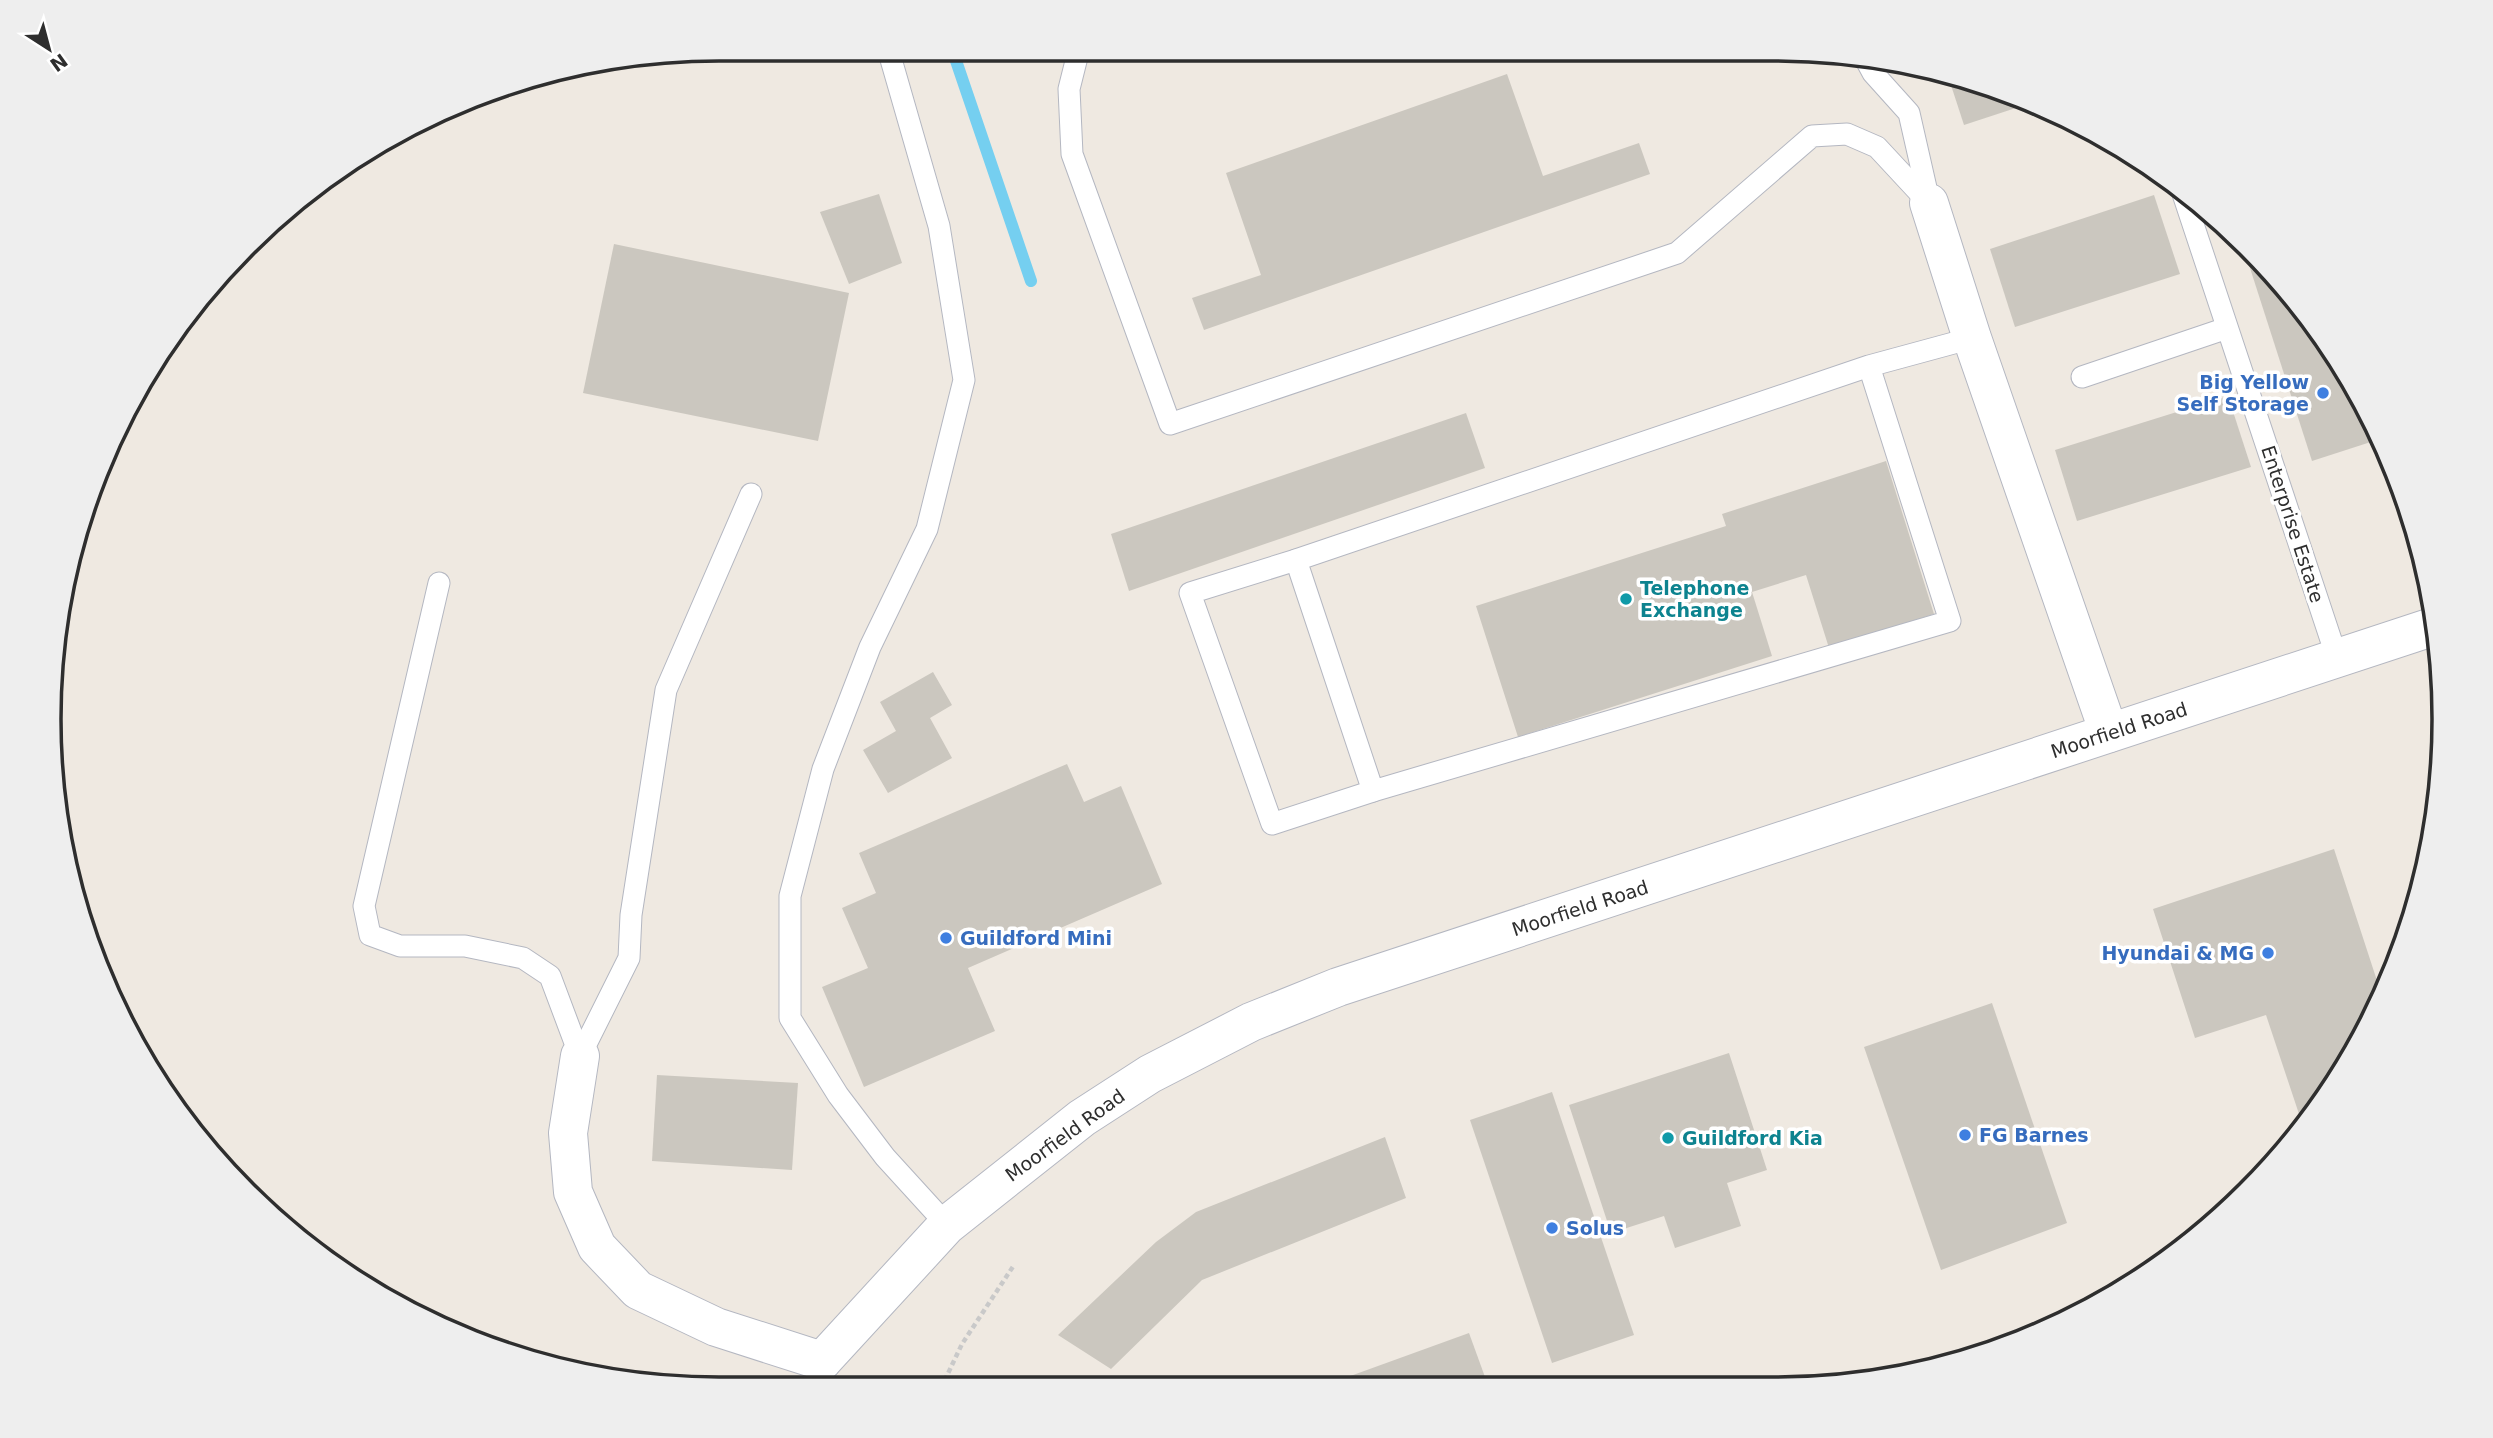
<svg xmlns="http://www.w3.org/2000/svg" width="2493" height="1438" font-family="'DejaVu Sans',sans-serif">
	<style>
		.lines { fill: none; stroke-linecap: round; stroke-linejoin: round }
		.stream { stroke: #75cff0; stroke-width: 12 }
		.building { fill: #cbc7bf }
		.lane-casing { stroke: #b4b7c1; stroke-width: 23 }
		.street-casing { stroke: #b4b7c1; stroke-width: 40 }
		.path { stroke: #c9c9c9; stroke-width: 4.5; stroke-dasharray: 5 3.5; stroke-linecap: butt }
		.lane { stroke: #fff; stroke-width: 21 }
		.street { stroke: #fff; stroke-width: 38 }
		.shop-dot { fill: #3f7fe0; stroke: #fff; stroke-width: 2.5 }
		.culture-dot { fill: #0f9aa8; stroke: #fff; stroke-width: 2.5 }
		.labels { text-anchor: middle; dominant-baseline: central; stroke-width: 7; stroke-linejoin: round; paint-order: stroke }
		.shop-label { font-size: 19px; font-weight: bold; fill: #366cbe; stroke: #fff; text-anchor: start }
		.street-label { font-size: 19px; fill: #2e2e2e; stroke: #fff }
		.culture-label { font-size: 19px; font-weight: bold; fill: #0d838f; stroke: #fff; text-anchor: start }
		.rim { fill: none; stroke: #2e2e2e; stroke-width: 3.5 }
	</style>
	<rect width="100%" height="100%" fill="#efe9e1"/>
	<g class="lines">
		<path class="stream" d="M952 49 1031 281"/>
	</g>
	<g class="building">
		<path d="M1507 74 1543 176 1639 143 1650 174 1204 330 1192 298 1261 275 1226 173Z"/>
		<path d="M1948 76 1989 84 2028 104 1964 125Z"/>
		<path d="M879 194 902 263 849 284 820 212Z"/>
		<path d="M2154 195 2180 274 2015 327 1990 249Z"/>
		<path d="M2241 240 2331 346 2380 439 2312 461Z"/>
		<path d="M614 244 849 293 818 441 583 393Z"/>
		<path d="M2228 396 2251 467 2077 521 2055 450Z"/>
		<path d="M1466 413 1485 468 1129 591 1111 534Z"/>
		<path d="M1886 461 1934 614 1829 648 1806 575 1752 592 1772 656 1518 737 1476 606 1726 526 1722 514Z"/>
		<path d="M933 672 952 705 930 718 952 758 888 793 863 750 896 731 880 702Z"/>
		<path d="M1067 764 1084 802 1121 786 1162 884 968 968 995 1031 864 1087 822 987 868 968 842 908 876 893 859 853Z"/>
		<path d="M2334 849 2382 996 2331 1091 2303 1126 2266 1015 2195 1038 2153 909Z"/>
		<path d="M1992 1003 2067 1223 1941 1270 1864 1047Z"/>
		<path d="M1729 1053 1767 1170 1727 1183 1741 1226 1675 1248 1664 1216 1611 1233 1569 1105Z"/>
		<path d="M657 1075 798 1083 792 1170 652 1161Z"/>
		<path d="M1552 1092 1634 1335 1552 1363 1470 1120Z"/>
		<path d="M1385 1137 1406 1198 1202 1280 1111 1369 1058 1335 1156 1242 1196 1212Z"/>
		<path d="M1469 1333 1489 1388H1320V1387Z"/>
	</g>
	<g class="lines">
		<g class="lane-casing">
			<g id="lane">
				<path d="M888 49 939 226 964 380 927 529 870 647 823 769 790 896V1018L838 1095 885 1157 947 1225"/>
				<path d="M1079 49 1069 89 1072 154 1170 424 1677 253 1812 136 1847 134 1877 147 1929 203"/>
				<path d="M1866 60 1873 73 1909 113 1929 201"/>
				<path d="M2182 191 2337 658"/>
				<path d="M1869 366 1950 621 1373 791 1296 560 1869 366 1972 338"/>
				<path d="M2082 377 2227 328"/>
				<path d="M1296 560 1190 593 1272 824 1373 791"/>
				<path d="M439 583 364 906 370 935 400 946H465L523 958 550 976 580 1056"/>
				<path d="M580 1056 629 958 631 915 666 690 751 494"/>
			</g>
		</g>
		<g class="street-casing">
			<g id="street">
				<path d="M1929 203 1972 338 2109 733"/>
				<path d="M580 1056 568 1133 573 1192 597 1247 638 1290 716 1327 822 1361"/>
				<path d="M822 1361 947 1225 1082 1118 1150 1074 1251 1022 1338 987 2435 626"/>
			</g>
		</g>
		<path class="path" d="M941 1388 962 1344 1014 1265"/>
		<use href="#lane" class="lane"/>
		<use href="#street" class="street"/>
	</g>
	<g class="shop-dot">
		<circle cx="2323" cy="393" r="7"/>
		<circle cx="946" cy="938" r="7"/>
		<circle cx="2268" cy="953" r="7"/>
		<circle cx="1965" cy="1135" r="7"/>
		<circle cx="1552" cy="1228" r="7"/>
	</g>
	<g class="culture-dot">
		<circle cx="1626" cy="599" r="7"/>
		<circle cx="1668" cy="1138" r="7"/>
	</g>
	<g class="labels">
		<g class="shop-label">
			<text x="2309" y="382" text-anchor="end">Big Yellow<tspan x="2309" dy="22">Self Storage</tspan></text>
			<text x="960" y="938">Guildford Mini</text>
			<text x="2254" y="953" text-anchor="end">Hyundai &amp; MG</text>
			<text x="1979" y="1135">FG Barnes</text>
			<text x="1566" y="1228">Solus</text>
		</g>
		<g class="street-label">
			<text transform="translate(2293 524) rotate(72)">Enterprise Estate</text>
			<text transform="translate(2119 730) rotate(-18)">Moorfield Road</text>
			<text transform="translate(1580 908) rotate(-18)">Moorfield Road</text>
			<text transform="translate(1065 1135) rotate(-36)">Moorfield Road</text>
		</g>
		<g class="culture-label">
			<text x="1640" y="588">Telephone<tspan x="1640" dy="22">Exchange</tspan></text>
			<text x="1682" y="1138">Guildford Kia</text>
		</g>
	</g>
	<path d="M0 0H2493V1438H0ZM719 61H1774A658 658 0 0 1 2432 719V719A658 658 0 0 1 1774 1377H719A658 658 0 0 1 61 719V719A658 658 0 0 1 719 61Z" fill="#eee" fill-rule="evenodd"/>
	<path class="rim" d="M719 61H1774A658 658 0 0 1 2432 719V719A658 658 0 0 1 1774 1377H719A658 658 0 0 1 61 719V719A658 658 0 0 1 719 61Z"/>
	<g transform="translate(49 49) rotate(144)" stroke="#ffffff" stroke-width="5" paint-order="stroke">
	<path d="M0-5L12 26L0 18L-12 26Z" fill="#2e2e2e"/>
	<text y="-10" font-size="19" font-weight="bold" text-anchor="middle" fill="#2e2e2e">N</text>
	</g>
</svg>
